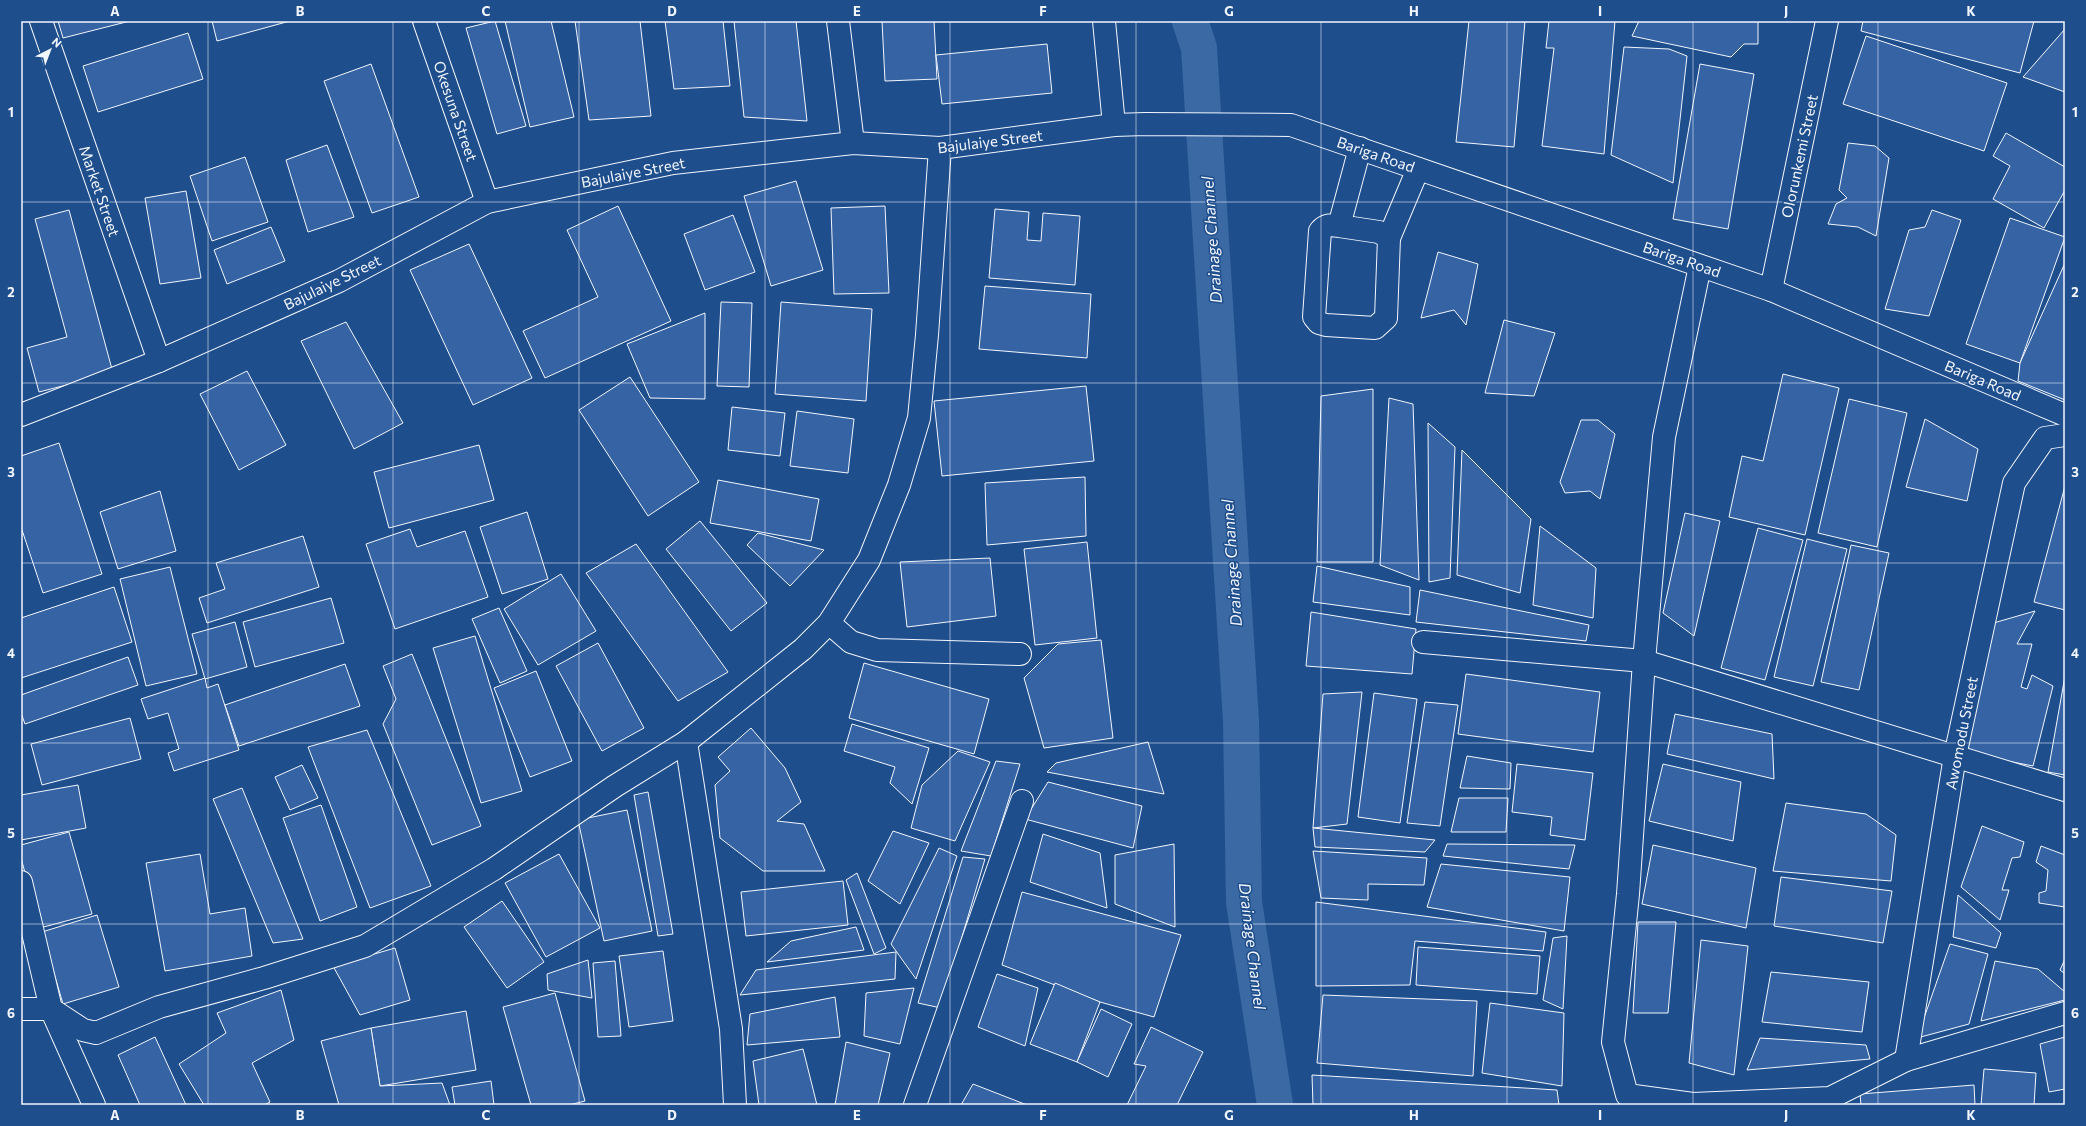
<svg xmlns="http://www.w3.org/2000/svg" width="2086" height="1126" font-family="Commissioner,sans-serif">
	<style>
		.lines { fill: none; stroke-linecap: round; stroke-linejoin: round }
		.canal { stroke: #3b69a3; stroke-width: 36 }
		.building { fill: #3563a3; stroke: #f2f6ff }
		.minor-casing { stroke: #f2f6ff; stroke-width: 24 }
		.minor { stroke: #1f4e8c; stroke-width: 22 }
		.grid { fill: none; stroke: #f2f6ff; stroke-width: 1; stroke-opacity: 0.55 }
		.labels { text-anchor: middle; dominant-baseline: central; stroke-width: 3; stroke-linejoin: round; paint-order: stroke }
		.street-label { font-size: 15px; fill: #f2f6ff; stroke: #1f4e8c }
		.water-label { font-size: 16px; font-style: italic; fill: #f2f6ff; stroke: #1f4e8c }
		.neatline { fill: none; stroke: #f2f6ff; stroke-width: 1.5 }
		.grid-label { font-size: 13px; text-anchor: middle; font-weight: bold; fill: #f2f6ff }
	</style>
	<rect width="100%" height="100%" fill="#1f4e8c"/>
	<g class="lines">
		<path class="canal" d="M1190 21 1199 48 1241 721 1244 902 1275 1105"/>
	</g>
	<g class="building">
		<path d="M58 21H130L63 38Z"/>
		<path d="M212 21H290L217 41Z"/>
		<path d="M495 21 526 126 497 134 466 28Z"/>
		<path d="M505 21H551L574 117 530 127Z"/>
		<path d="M575 21H640L651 116 589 120Z"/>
		<path d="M665 21H723L730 86 674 89Z"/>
		<path d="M734 21H796L807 121 744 117Z"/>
		<path d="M882 21H934L937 79 885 81Z"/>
		<path d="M1469 21H1525L1514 147 1456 142Z"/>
		<path d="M1549 21H1615L1604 154 1542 146 1554 48H1546Z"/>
		<path d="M1639 21H1758V44H1744L1731 57 1632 36Z"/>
		<path d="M1863 21H2034L2020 73 1861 31Z"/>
		<path d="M2065 29V92L2023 77Z"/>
		<path d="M188 33 203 79 98 112 83 66Z"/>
		<path d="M1866 36 2007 83 1984 151 1843 104Z"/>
		<path d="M1047 44 1052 93 942 104 936 55Z"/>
		<path d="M1624 47 1669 49 1687 56 1673 183 1611 155Z"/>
		<path d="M371 64 419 197 372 213 324 81Z"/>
		<path d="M1700 64 1754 74 1728 229 1673 219Z"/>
		<path d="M2006 133 2065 167V190L2044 228 1993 199 2010 166 1993 156Z"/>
		<path d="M1848 143 1875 146 1889 158 1876 236 1858 227 1828 224 1836 204 1847 198 1839 190Z"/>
		<path d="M327 145 354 217 308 232 286 160Z"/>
		<path d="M245 157 268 222 212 241 190 176Z"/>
		<path d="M796 181 823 270 771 286 744 196Z"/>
		<path d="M186 191 201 278 160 284 145 198Z"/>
		<path d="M618 206 671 321 545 378 523 331 598 297 567 230Z"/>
		<path d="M885 206 889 293 834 294 831 208Z"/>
		<path d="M995 209 1029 212 1027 240 1041 241 1043 213 1080 216 1075 285 989 278Z"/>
		<path d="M69 210 113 373 39 392 27 348 67 337 35 219Z"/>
		<path d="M1932 210 1961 220 1929 316 1885 309 1909 230 1925 227Z"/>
		<path d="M733 215 755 272 705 290 684 234Z"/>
		<path d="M2010 218 2065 237 2020 363 1966 344Z"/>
		<path d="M271 227 285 261 227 284 214 250Z"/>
		<path d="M469 244 532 378 473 405 410 270Z"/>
		<path d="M1438 252 1478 264 1466 325 1454 310 1421 318Z"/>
		<path d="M2065 263V400L2018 381 2020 363Z"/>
		<path d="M985 286 1091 294 1087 358 979 349Z"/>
		<path d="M721 302 752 303 749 387 717 386Z"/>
		<path d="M781 302 872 309 866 401 775 394Z"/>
		<path d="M705 313V399L650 398 627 344Z"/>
		<path d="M1504 320 1555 333 1534 396 1485 393Z"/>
		<path d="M346 322 403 423 354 449 301 341Z"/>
		<path d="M247 371 286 445 239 470 200 394Z"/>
		<path d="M1783 374 1839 388 1805 535 1729 517 1742 456 1763 461Z"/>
		<path d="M630 377 699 482 648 516 579 410Z"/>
		<path d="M1086 386 1094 461 942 476 934 401Z"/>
		<path d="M1373 389V562H1317L1321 396Z"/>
		<path d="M1389 398 1413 404 1419 580 1380 565Z"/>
		<path d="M1849 399 1907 413 1877 547 1818 533Z"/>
		<path d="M732 407 785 413 780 456 728 450Z"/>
		<path d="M797 411 854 419 848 473 790 466Z"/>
		<path d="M1925 419 1978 449 1967 501 1906 487Z"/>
		<path d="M1581 420H1598L1615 434 1600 499 1590 491 1565 493 1560 482Z"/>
		<path d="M1428 423 1455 447 1450 578 1429 582Z"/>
		<path d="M59 443 102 574 43 593 21 527V456Z"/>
		<path d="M479 445 494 500 389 528 374 472Z"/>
		<path d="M1462 450 1531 519 1520 593 1457 575Z"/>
		<path d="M1085 477 1086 536 987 545 985 483Z"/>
		<path d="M718 480 819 499 811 541 710 523Z"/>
		<path d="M2065 486V610L2034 602Z"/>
		<path d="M160 491 176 551 118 569 100 512Z"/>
		<path d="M527 512 548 579 502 594 480 527Z"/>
		<path d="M1685 513 1720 521 1694 636 1663 613Z"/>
		<path d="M700 521 767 603 731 631 666 549Z"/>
		<path d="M1540 526 1596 568 1593 618 1533 605Z"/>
		<path d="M1758 528 1803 540 1765 680 1721 668Z"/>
		<path d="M410 529 417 547 465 531 488 597 395 629 366 544Z"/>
		<path d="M758 533 824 550 790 586 747 545Z"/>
		<path d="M303 536 319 587 207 623 199 598 225 589 216 563Z"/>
		<path d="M1807 539 1847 549 1813 686 1774 677Z"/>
		<path d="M1087 542 1097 638 1035 645 1024 549Z"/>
		<path d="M636 544 728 672 678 701 586 573Z"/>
		<path d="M1851 545 1889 553 1859 690 1821 682Z"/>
		<path d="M990 558 996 616 907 627 900 562Z"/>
		<path d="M1317 566 1410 587V615L1313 602Z"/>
		<path d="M170 567 197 674 146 686 120 579Z"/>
		<path d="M561 574 596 631 538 665 504 609Z"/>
		<path d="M114 587 132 642 21 678V618Z"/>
		<path d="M1420 590 1589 625 1586 641 1416 622Z"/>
		<path d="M331 598 344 643 255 667 243 622Z"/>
		<path d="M499 608 527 671 500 683 472 619Z"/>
		<path d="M2035 611 2017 644H2032L2021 687 2027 689 2032 675 2053 686 2033 766 1962 752 1990 624Z"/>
		<path d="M1311 612 1416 629 1412 674 1306 666Z"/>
		<path d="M235 622 247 667 205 679 192 634Z"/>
		<path d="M475 636 522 791 481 803 433 648Z"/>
		<path d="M1101 640 1113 738 1044 748 1024 678 1058 644Z"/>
		<path d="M598 643 644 728 602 751 556 666Z"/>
		<path d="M412 654 481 826 432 845 383 724 396 699 383 666Z"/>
		<path d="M128 657 138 685 25 724 21 713V695Z"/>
		<path d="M864 663 989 699 974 754 849 718Z"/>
		<path d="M345 664 360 706 239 746 225 705Z"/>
		<path d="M536 671 572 761 530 777 494 688Z"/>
		<path d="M1466 674 1600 692 1593 752 1458 734Z"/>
		<path d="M2065 676V775L2048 772Z"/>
		<path d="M205 678 207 688 218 684 239 750 174 771 168 753 179 749 168 713 148 719 141 699Z"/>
		<path d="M1362 692 1347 824 1313 828 1323 694Z"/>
		<path d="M1374 693 1417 699 1400 823 1358 817Z"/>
		<path d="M1425 702 1458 705 1440 826 1407 823Z"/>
		<path d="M1675 714 1772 734 1774 779 1667 754Z"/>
		<path d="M130 718 141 759 42 785 31 744Z"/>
		<path d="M852 724 929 748 912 804 890 783 895 767 844 751Z"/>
		<path d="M751 728 785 768 801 802 777 821 804 824 825 871H763L720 838 715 785 730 771 718 757Z"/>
		<path d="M367 730 431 886 370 908 308 747Z"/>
		<path d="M1148 742 1164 794 1047 772 1056 763Z"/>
		<path d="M958 751 990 762 955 841 911 828 922 785Z"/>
		<path d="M1467 756 1511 763 1510 789 1460 788Z"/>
		<path d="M996 761 1020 764 991 856 961 851Z"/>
		<path d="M1517 764 1593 773 1585 840 1550 835 1552 817 1512 812Z"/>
		<path d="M1663 764 1741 782 1733 841 1649 821Z"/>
		<path d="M302 765 318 798 290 810 275 777Z"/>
		<path d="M1048 782 1142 806 1133 848 1025 819Z"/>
		<path d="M78 785 86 828 21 840V795Z"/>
		<path d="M242 788 303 939 273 943 213 799Z"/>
		<path d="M648 792 673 934 658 936 634 795Z"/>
		<path d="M1459 798H1508L1506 832H1451Z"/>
		<path d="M1786 803 1866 814 1896 835 1891 881 1773 871Z"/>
		<path d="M321 805 357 907 320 921 283 818Z"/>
		<path d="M627 810 652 931 604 941 578 820Z"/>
		<path d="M1982 826 2024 842 2020 857 2012 858 2002 890H2009L2000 920 1961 887Z"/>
		<path d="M1313 828 1435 840 1425 852 1315 847Z"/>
		<path d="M893 831 929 843 900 904 868 881Z"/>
		<path d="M69 832 92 914 40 928 21 858V845Z"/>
		<path d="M1043 834 1100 853 1107 908 1030 882Z"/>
		<path d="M1174 844 1175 927 1115 904V855Z"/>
		<path d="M1447 844 1575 845 1569 869 1443 856Z"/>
		<path d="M1653 845 1756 868 1746 928 1642 904Z"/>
		<path d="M2041 846 2065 855V907L2039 903V893L2046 891 2048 870 2036 862Z"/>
		<path d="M939 848 957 856 916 979 891 944Z"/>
		<path d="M1313 851 1427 858 1424 885 1368 884V900L1321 898Z"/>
		<path d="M200 854 210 914 245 908 252 956 165 971 146 863Z"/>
		<path d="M559 854 600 928 546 957 505 883Z"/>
		<path d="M963 857 985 859 941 1008 918 1003Z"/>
		<path d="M1441 864 1570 877 1564 931 1427 907Z"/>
		<path d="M857 873 886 948 874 954 846 880Z"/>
		<path d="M1781 877 1892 891 1883 943 1774 926Z"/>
		<path d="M843 881 848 925 746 936 741 892Z"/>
		<path d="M1022 892 1181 935 1154 1017 1100 1002 1002 965Z"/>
		<path d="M1958 895 2001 933 1996 948 1953 937Z"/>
		<path d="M502 901 544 962 507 988 464 927Z"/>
		<path d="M1316 902 1546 932 1543 951 1415 941 1410 985 1316 986Z"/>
		<path d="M97 915 119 987 63 1004 42 932Z"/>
		<path d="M1638 922H1676L1668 1013H1633Z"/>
		<path d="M856 927 864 950 767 962 791 941Z"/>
		<path d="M1567 936 1563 1009 1543 1000 1553 938Z"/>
		<path d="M1701 940 1748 946 1734 1075 1689 1063Z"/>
		<path d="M1950 944 1988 954 1969 1024 1917 1038Z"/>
		<path d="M1418 947 1540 956 1537 994 1416 985Z"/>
		<path d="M395 948 410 1000 360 1015 333 966Z"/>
		<path d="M663 951 673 1021 629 1027 619 956Z"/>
		<path d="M896 952 895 979 740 995 756 970Z"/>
		<path d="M2065 959V974L2060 970Z"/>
		<path d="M588 960 592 998 548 990 547 974Z"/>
		<path d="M615 961 621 1036 598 1037 593 963Z"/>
		<path d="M1995 961 2038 969 2065 992V1000L1981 1021Z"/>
		<path d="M1771 972 1869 982 1862 1032 1762 1022Z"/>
		<path d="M997 974 1038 988 1025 1046 978 1027Z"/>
		<path d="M1055 983 1100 1002 1077 1062 1030 1044Z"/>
		<path d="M914 988 900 1044 864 1036 866 993Z"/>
		<path d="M281 990 294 1040 252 1063 270 1102 264 1105H204L179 1064 226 1033 217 1013Z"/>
		<path d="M555 993 585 1101 569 1105H531L503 1007Z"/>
		<path d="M1323 995 1477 1001 1473 1076 1317 1063Z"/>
		<path d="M835 997 840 1037 747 1045 750 1014Z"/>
		<path d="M1490 1003 1564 1013 1562 1086 1482 1073Z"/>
		<path d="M1101 1009 1132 1024 1108 1077 1077 1062Z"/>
		<path d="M466 1011 476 1070 380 1086 371 1028Z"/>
		<path d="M1151 1027 1203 1052 1177 1105H1127L1146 1066 1134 1064Z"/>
		<path d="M371 1028 380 1086 442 1083 450 1105H339L321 1041Z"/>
		<path d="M155 1037 186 1105H140L118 1055Z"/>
		<path d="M2065 1037V1089L2049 1092 2040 1044Z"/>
		<path d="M1760 1038 1866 1045 1870 1059 1747 1070Z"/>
		<path d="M846 1042 890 1053 878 1105H835Z"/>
		<path d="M803 1049 817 1105H759L753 1061Z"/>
		<path d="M1984 1069 2036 1073 2034 1105H1981Z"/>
		<path d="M1312 1075 1557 1090 1559 1105H1313Z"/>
		<path d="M491 1081 494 1105H455L452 1087Z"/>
		<path d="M973 1084 1027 1105H961Z"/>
		<path d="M1974 1085 1975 1105H1861L1860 1094Z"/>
	</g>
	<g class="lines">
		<g class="minor-casing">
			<g id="minor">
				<path d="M41 21 159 361"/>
				<path d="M424 21 487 202"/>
				<path d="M838 21 853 143"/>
				<path d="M1104 21 1114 125"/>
				<path d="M1339 226 1379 232 1389 238 1386 318 1375 328 1326 325 1319 323 1314 317 1320 231C1326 224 1331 225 1339 226L1360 148"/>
				<path d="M1389 238 1418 169"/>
				<path d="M1700 266 1664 437 1644 661 1628 894 1613 1042 1627 1095 1693 1104 1830 1098 1906 1060 2065 1013"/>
				<path d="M1771 290 1827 21"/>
				<path d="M21 415 159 361 339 281 487 202 673 163 853 143 940 148 1114 125 1145 124 1291 125 1771 290 2065 415"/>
				<path d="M829 623 851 642 877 650 1020 654"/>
				<path d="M1423 642 1644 661 2065 790"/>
				<path d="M686 742 731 1029 735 1105"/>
				<path d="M21 882 51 1009 94 1105"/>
				<path d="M21 1009H51L83 1030 96 1033 159 1007 264 978 365 946 494 869 615 786 686 742 803 649 829 623 869 560 899 485 919 418 927 335 940 148"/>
				<path d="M1906 1060 1955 756 2014 483 2045 438 2065 435"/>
				<path d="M915 1105 1022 801"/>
			</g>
		</g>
		<use href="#minor" class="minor"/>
	</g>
	<path class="grid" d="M208 21V1105M393 21V1105M579 21V1105M765 21V1105M950 21V1105M1136 21V1105M1321 21V1105M1507 21V1105M1693 21V1105M1878 21V1105M21 202H2065M21 383H2065M21 563H2065M21 743H2065M21 924H2065"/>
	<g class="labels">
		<g class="street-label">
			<text transform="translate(456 111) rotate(71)">Okesuna Street</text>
			<text transform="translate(990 141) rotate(-7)">Bajulaiye Street</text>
			<text transform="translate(1376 154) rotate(19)">Bariga Road</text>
			<text transform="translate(1799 156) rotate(-78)">Olorunkemi Street</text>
			<text transform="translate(633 172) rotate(-11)">Bajulaiye Street</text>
			<text transform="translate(100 191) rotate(71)">Market Street</text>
			<text transform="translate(1682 259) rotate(19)">Bariga Road</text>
			<text transform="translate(332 282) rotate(-26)">Bajulaiye Street</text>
			<text transform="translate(1983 380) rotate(23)">Bariga Road</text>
			<text transform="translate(1961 733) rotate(-79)">Awomodu Street</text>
		</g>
		<g class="water-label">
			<text transform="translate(1211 240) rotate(-94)">Drainage Channel</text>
			<text transform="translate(1231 563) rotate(-94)">Drainage Channel</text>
			<text transform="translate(1253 946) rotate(83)">Drainage Channel</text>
		</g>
	</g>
	<rect width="2086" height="1126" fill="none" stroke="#1f4e8c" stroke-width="44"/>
	<g transform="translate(50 50) rotate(42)" stroke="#1f4e8c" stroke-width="3" paint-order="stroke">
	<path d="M0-3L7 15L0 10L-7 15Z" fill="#f2f6ff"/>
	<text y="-6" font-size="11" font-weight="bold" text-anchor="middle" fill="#f2f6ff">N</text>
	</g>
	<rect x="22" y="22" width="2042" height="1082" class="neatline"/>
	<g class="grid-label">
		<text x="115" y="16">A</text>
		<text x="300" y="16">B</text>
		<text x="486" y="16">C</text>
		<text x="672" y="16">D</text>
		<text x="857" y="16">E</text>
		<text x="1043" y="16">F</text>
		<text x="1229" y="16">G</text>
		<text x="1414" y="16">H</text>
		<text x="1600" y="16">I</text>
		<text x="1786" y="16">J</text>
		<text x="1971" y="16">K</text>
		<text x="11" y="117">1</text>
		<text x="2075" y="117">1</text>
		<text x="11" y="297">2</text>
		<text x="2075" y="297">2</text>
		<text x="11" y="477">3</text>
		<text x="2075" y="477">3</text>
		<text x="11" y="658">4</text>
		<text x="2075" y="658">4</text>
		<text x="11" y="838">5</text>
		<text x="2075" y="838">5</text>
		<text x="11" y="1018">6</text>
		<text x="2075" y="1018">6</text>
		<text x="115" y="1120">A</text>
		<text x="300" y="1120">B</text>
		<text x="486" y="1120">C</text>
		<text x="672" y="1120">D</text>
		<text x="857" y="1120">E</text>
		<text x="1043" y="1120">F</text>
		<text x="1229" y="1120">G</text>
		<text x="1414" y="1120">H</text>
		<text x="1600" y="1120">I</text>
		<text x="1786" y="1120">J</text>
		<text x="1971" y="1120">K</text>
	</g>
</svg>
